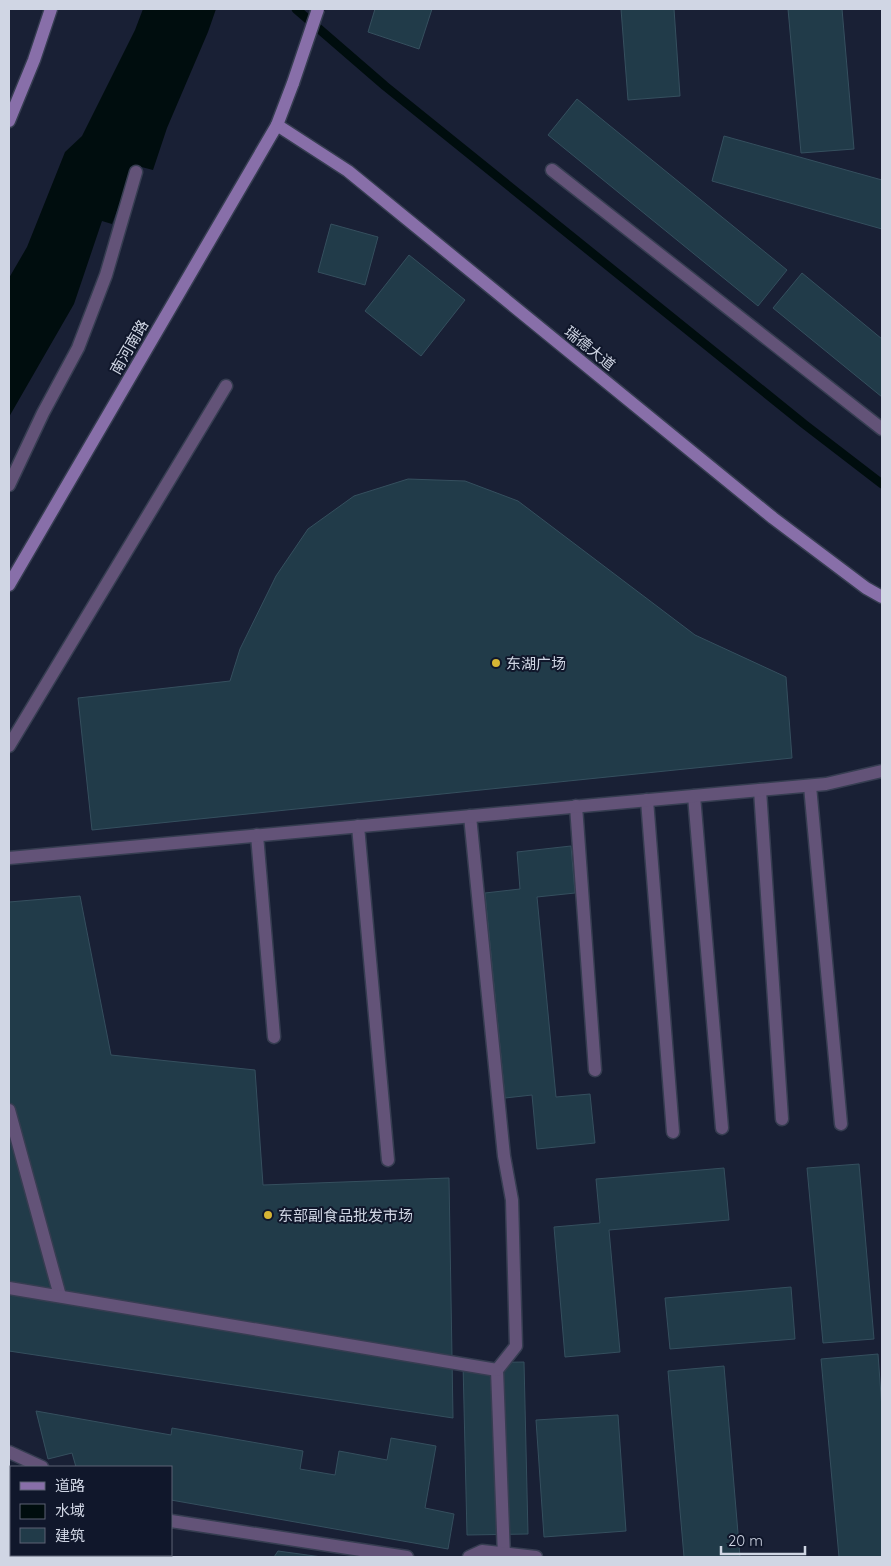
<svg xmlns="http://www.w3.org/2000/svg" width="891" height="1566" font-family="Quicksand,'Noto Sans SC',sans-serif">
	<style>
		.water { fill: #000d0e }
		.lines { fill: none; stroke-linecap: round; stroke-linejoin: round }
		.stream { stroke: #000d0e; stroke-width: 9 }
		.building { fill: #213b49; stroke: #354f5e }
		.lane-casing { stroke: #363d51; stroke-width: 15 }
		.street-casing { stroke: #363d51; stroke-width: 15 }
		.secondary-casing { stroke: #363d51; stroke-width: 15 }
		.lane { stroke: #635378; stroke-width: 12 }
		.street { stroke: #635378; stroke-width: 12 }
		.secondary { stroke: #886fa9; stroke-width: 12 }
		.secondary-bridge-casing { stroke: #363d51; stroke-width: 15; stroke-linecap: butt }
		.secondary-bridge { stroke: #886fa9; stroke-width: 12 }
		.poi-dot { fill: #d6b534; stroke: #10172b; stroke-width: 2 }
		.labels { text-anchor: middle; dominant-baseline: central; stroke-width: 4; stroke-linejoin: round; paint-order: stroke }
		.street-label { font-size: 15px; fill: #d0d6e4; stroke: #10172b }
		.poi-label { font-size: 15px; fill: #d0d6e4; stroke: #10172b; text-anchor: start }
	</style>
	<rect width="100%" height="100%" fill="#192035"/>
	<path class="water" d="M143 9H216L208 32 167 128 153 170 134 165 112 224 102 221 74 304 9 417V278L27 247 65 152 82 136 135 30Z"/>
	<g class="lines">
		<path class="stream" d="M296 9 385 86 804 424 882 484"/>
	</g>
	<g class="building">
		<path d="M375 9H432L419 49 368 32Z"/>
		<path d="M621 9H674L680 96 628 100Z"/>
		<path d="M788 9H842L854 149 801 153Z"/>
		<path d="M577 99 787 270 758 306 548 135Z"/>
		<path d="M724 136 882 180V229L712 181Z"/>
		<path d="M331 224 378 237 365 285 318 272Z"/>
		<path d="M409 255 465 300 421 356 365 311Z"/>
		<path d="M802 273 882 339V397L773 308Z"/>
		<path d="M408 479 465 481 518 501 695 635 786 677 792 758 92 830 78 698 230 681 240 649 276 576 308 529 354 496Z"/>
		<path d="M571 846 575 893 537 897 556 1097 590 1094 595 1143 537 1149 532 1095 505 1098 485 893 520 889 517 852Z"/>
		<path d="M80 896 111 1055 255 1070 263 1185 449 1178 453 1418 9 1351V902Z"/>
		<path d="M859 1164 874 1339 823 1343 807 1168Z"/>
		<path d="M724 1168 729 1220 609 1230 620 1352 565 1357 554 1227 600 1223 596 1179Z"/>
		<path d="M791 1287 795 1339 670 1349 665 1298Z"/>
		<path d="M878 1354 882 1409V1557H839L821 1359Z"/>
		<path d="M524 1362 528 1534 467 1535 463 1363Z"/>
		<path d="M724 1366 740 1557H684L668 1371Z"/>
		<path d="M36 1411 171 1435 172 1428 303 1451 300 1469 335 1475 339 1451 387 1460 391 1438 436 1446 425 1508 454 1514 448 1549 171 1500V1467H76L72 1453 48 1459Z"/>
		<path d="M618 1415 626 1531 544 1537 536 1420Z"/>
		<path d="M11 1538V1555H148L150 1557H9V1541Z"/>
		<path d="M278 1551 322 1557H274Z"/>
	</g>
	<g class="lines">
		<g class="lane-casing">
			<g id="lane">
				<path d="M9 485 43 413 78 348 106 275 136 172"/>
				<path d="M9 746 226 386"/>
				<path d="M810 786 841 1124"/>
				<path d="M760 790 782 1119"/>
				<path d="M694 796 722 1128"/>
				<path d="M647 800 673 1132"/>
				<path d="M576 806 595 1070"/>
				<path d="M358 826 388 1160"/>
				<path d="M257 835 274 1037"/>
			</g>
		</g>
		<g class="street-casing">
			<g id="street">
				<path d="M552 170 882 429"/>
				<path d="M470 816 504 1156 512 1200 516 1346 497 1370 504 1557"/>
				<path d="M9 858 826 784 882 771"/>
				<path d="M9 1110 60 1296"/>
				<path d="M9 1288 497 1370"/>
				<path d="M9 1452 42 1467"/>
				<path d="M171 1521 407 1557"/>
				<path d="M469 1557 482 1551 536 1557"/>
			</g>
		</g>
		<g class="secondary-casing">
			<g id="secondary">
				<path d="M9 121 34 60 51 9"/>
				<path d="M277 125 348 171 773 518 866 588 882 597"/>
				<path d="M9 585 277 125 293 83"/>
			</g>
		</g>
		<use href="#lane" class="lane"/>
		<use href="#street" class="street"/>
		<use href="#secondary" class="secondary"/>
		<g class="secondary-bridge-casing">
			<path id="secondary-bridge" d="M293 83 318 9"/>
		</g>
		<use href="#secondary-bridge" class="secondary-bridge"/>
	</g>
	<g class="poi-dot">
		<circle cx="496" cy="663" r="5"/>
		<circle cx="268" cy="1215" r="5"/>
	</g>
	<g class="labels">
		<g class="street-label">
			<text transform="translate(129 347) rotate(-60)">南河南路</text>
			<text transform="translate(590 348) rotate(39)">瑞德大道</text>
		</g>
		<g class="poi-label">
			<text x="506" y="663">东湖广场</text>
			<text x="278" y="1215">东部副食品批发市场</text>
		</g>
	</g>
	<rect width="891" height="1566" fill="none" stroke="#d0d6e4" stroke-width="20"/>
	<rect x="10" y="1466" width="162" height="90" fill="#10172b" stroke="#5d6375"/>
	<rect x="20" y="1482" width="25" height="8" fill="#886fa9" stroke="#5d6375"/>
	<text x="55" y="1491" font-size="15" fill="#d0d6e4">道路</text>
	<rect x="20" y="1504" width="25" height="15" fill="#000d0e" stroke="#5d6375"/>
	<text x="55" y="1516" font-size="15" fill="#d0d6e4">水域</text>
	<rect x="20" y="1528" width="25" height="15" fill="#213b49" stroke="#5d6375"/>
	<text x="55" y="1541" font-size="15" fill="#d0d6e4">建筑</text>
	<path d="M721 1546v8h84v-8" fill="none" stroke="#d0d6e4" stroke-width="2.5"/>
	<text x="728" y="1546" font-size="15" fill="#d0d6e4" stroke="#10172b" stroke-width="4" paint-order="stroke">20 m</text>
</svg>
